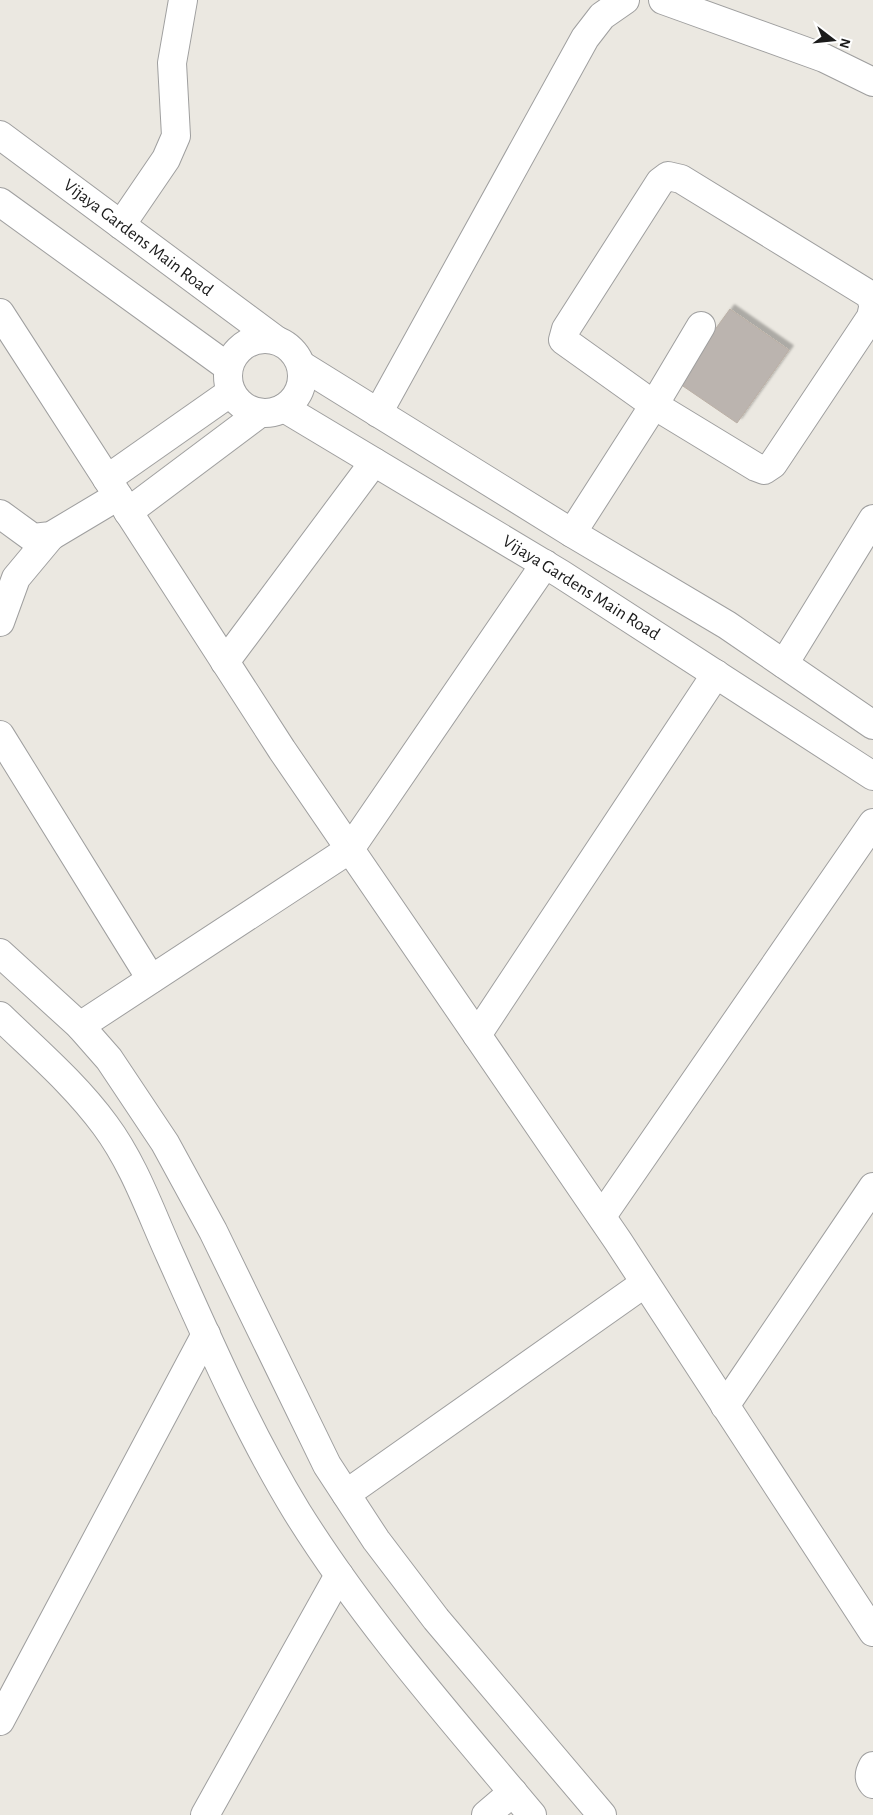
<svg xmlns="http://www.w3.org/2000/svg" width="873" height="1815" font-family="'Alegreya Sans',sans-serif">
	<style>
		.building { fill: #bbb4af; stroke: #bbb0a6; filter: url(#shadow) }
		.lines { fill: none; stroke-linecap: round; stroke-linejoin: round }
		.street-casing { stroke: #9f9f9f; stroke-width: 30 }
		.street { stroke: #fff; stroke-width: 28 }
		.labels { text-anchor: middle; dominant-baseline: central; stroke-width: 4; stroke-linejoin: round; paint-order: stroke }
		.street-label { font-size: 18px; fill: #1b1b1b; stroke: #fff }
	</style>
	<defs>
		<filter id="shadow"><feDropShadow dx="4.5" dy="-4.5" stdDeviation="1" flood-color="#0004"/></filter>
	</defs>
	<rect width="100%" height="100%" fill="#ebe8e1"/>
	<path class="building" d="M730 309 789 350 737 423 677 382Z"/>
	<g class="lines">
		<g class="street-casing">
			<g id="street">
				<path d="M663 0 824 58 873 82"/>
				<path d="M0 135 276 340"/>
				<path d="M0 202 228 367"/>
				<path d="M121 225 166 159 176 136 172 63 183 0"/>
				<path d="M873 304 870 295 681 179 668 176 660 182 566 329 563 340 654 405 756 467 764 470 773 464 871 317 873 308"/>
				<path d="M0 313 282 750 618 1241 873 1632"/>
				<circle cx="265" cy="376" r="37"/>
				<path d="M301 365 572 533 727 625 873 725"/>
				<path d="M284 408 561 574 873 776"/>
				<path d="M378 413 585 38 602 16 625 0"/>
				<path d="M107 479 231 392"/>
				<path d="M128 512 260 413"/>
				<path d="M0 514 33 538 51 536 118 496"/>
				<path d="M572 533 654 405 701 326"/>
				<path d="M0 622 16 578 51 536"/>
				<path d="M225 662 374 462"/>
				<path d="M784 664 873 519"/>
				<path d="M0 735 151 979"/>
				<path d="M0 953 80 1026 109 1059 165 1143 213 1231 327 1465 376 1540 436 1619 602 1815"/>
				<path d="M0 1016C36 1051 75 1084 105 1125 134 1164 150 1211 170 1255 209 1342 247 1430 297 1512 365 1621 450 1717 532 1815"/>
				<path d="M80 1026 350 849 545 564"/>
				<path d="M477 1035 716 674"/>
				<path d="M602 1216 873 823"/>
				<path d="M725 1406 873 1187"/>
				<path d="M346 1494 645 1283"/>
				<path d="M0 1721 206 1334"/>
				<path d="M873 1766C869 1773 868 1778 873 1784"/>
				<path d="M205 1815 339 1575"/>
				<path d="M486 1815 513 1792"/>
			</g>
		</g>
		<use href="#street" class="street"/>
	</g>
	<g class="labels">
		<g class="street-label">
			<text transform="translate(138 238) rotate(37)">Vijaya Gardens Main Road</text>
			<text transform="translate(581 588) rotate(32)">Vijaya Gardens Main Road</text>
		</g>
	</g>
	<g transform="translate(833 40) rotate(106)" stroke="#ffffff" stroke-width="4" paint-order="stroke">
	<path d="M0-4L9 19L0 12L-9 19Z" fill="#1b1b1b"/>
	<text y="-8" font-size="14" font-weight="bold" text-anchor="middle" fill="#1b1b1b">N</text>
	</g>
</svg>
